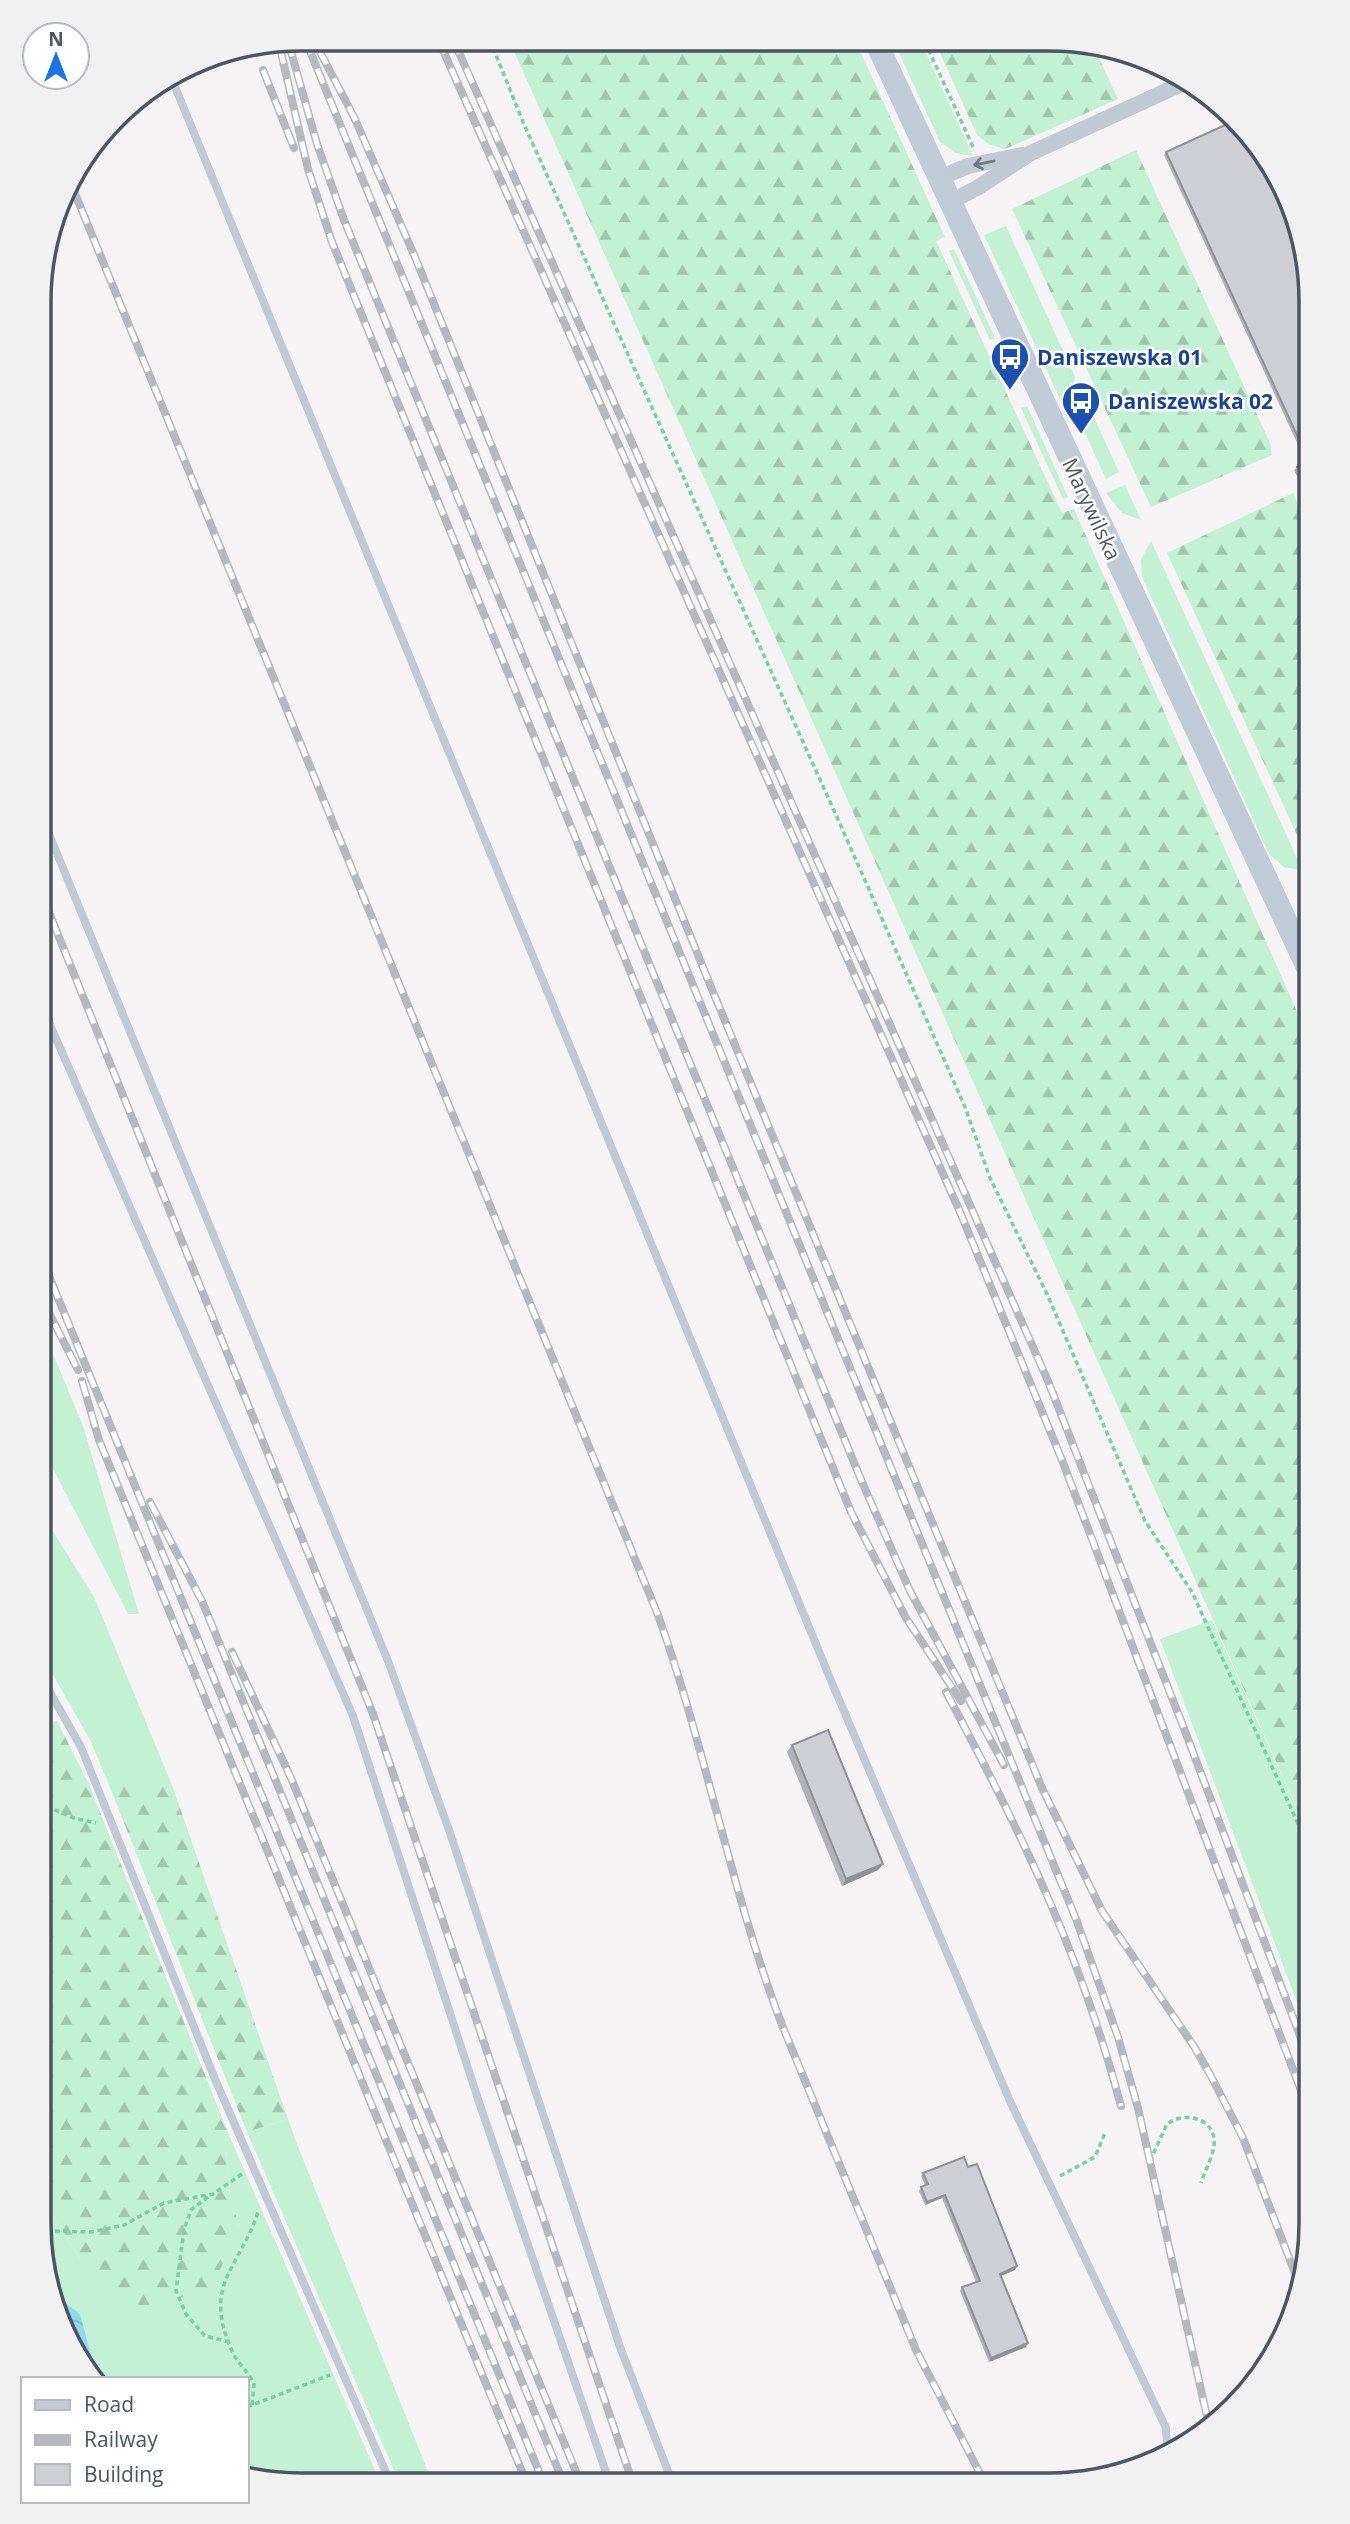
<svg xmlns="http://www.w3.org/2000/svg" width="1350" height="2524" font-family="'Open Sans',sans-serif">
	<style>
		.grass { fill: #c3f1d5 }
		.forest { fill: url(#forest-firs) }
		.water { fill: url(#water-ripples) }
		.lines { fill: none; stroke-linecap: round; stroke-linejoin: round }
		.path { stroke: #7ad0a6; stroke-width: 3.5; stroke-dasharray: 5 3.5; stroke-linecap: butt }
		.service { stroke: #c1cad2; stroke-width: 8 }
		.minor { stroke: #c1cad2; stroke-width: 16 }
		.secondary { stroke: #c1cbd6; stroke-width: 23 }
		.rail-casing { stroke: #b5b8bd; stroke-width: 8 }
		.rail { stroke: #fff; stroke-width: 5; stroke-dasharray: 16; stroke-linecap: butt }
		.wall { fill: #b0b2b7 }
		.shaded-wall { fill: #909195 }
		.building { fill: #cdcfd5; stroke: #909195; stroke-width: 2 }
		.oneway { stroke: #6e7983 }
		.labels { text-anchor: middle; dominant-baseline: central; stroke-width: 5; stroke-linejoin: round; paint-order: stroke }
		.transit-label { font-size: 21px; font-weight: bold; fill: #164399; stroke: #fff; text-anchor: start }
		.street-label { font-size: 21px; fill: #4a5661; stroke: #fff }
		.rim { fill: none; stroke: #4a5661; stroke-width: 3.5 }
	</style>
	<defs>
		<pattern id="forest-firs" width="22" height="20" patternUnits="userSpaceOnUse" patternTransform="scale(1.75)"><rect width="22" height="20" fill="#c3f1d5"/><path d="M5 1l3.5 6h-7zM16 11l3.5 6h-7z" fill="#a0c6b0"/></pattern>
		<pattern id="water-ripples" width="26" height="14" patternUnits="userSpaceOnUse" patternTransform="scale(1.75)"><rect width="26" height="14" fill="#90daee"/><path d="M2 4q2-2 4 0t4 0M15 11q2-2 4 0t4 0" fill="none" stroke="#78b4c4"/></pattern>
	</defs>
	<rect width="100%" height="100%" fill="#f5f3f3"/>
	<g class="grass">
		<path d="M894 42H921L973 156 956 153 940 142Z"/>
		<path d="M1006 226 1075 377 1066 412 984 235Z"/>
		<path d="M954 249 995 338 990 340 949 251Z"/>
		<path d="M1079 385 1119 472 1106 479 1074 409Z"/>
		<path d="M1027 406 1068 497 1063 499 1021 408Z"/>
		<path d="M1125 485 1141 520 1122 513 1106 493Z"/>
		<path d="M1151 541 1303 871H1304L1284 867 1269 854 1142 577 1141 559Z"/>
		<path d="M40 1323 83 1426 139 1614H128L48 1459 53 1417 49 1403 39 1389Z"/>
		<path d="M39 1509 94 1597 172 1785H109L91 1742 47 1664 39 1643Z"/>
		<path d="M1212 1620 1311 1840V2039L1160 1639Z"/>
		<path d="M288 2119 297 2144 433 2484H400L247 2132Z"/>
		<path d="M229 2135 381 2484 266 2483 247 2478V2379H98L80 2314 50 2291 39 2206 51 2212 80 2259 239 2227 230 2194 225 2137Z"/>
	</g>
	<g class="forest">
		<path d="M509 40 856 42 945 237 936 241 1062 513 1074 509 1311 1043V1840Z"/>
		<path d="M935 42 1092 43 1118 99 1005 149 988 144 977 135Z"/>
		<path d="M1136 150 1270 443 1272 455 1151 507 1012 209Z"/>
		<path d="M1293 493 1311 534 1310 863 1167 553Z"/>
		<path d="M57 1721 88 1782 229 2135 225 2137 230 2194 239 2227 211 2290 146 2307 117 2298 80 2259 51 2212 39 2206V1723Z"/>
		<path d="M109 1785H172L288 2119 247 2132Z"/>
	</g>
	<path class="water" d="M50 2291 80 2314 98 2379H90L53 2308Z"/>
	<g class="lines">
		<g class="path">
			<path d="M490 40 523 122 841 826 965 1107 990 1178 1047 1294 1145 1521 1192 1592 1311 1852"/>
			<path d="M925 42 974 149"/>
			<path d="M39 1803 74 1818 96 1823"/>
			<path d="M1150 2161 1167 2124C1186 2110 1217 2119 1214 2146 1212 2158 1205 2171 1201 2183"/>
			<path d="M1060 2176 1095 2157 1105 2133"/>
			<path d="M208 2197 191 2210 184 2229 176 2291 186 2314 205 2336 229 2342"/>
			<path d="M39 2226 51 2231 91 2232 124 2225 164 2203 213 2194 242 2174"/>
			<path d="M252 2405 254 2384C249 2372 238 2364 233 2353 201 2284 239 2270 258 2212"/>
			<path d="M247 2407 330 2375"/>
		</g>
		<g class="service">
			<path d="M171 77 832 1683 1009 2099 1166 2428 1167 2446 1164 2451 1130 2472"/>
			<path d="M40 812 388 1661 449 1830 620 2347 673 2484"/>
			<path d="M40 1002 353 1716 480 2105 610 2484"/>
			<path d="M39 1439V1420"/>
			<path d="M39 1673 81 1747 215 2079 391 2484"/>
		</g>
		<g class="minor">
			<path d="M939 178 968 166 1022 155"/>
			<path d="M950 202 977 188 1031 153 1188 81"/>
		</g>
		<path class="secondary" d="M876 42 1311 975"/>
		<g class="rail-casing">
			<g id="rail">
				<path d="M305 39 1076 1919 1118 2037 1138 2108 1210 2430"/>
				<path d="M438 39 960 1212 1062 1460 1311 2117"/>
				<path d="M453 39 1048 1381 1185 1731 1311 2065"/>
				<path d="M288 41 317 144 344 220 862 1482 910 1591 1004 1765"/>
				<path d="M280 48 308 169 332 242 851 1512 906 1618 961 1701"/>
				<path d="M319 50 354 117 415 257 711 987 1042 1788 1102 1911 1195 2048 1212 2078 1243 2138 1300 2286"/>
				<path d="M263 70 294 148"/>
				<path d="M69 179 658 1615C706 1749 731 1892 782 2025L916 2350 986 2485"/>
				<path d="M40 890 373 1714 633 2484"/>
				<path d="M40 1254 544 2484"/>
				<path d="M40 1295 78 1370"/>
				<path d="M82 1381 99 1440 527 2484"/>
				<path d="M150 1502 202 1601 564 2484"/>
				<path d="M232 1652 291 1778 581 2484"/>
				<path d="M946 1692C1021 1832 1080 1952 1121 2106"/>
			</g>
		</g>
		<use href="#rail" class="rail"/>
	</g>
	<g class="wall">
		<path d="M1166 152 1297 216 1311 490 1305 493 1294 470 1297 467 1306 462 1164 155Z"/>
		<path d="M792 1745 883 1864 878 1870 842 1886 787 1752Z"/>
		<path d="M923 2173 1015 2270 1001 2276 1026 2347 989 2362 960 2291 962 2287 976 2282 942 2198 925 2205 919 2191 921 2187 925 2185 921 2176Z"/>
	</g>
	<g class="shaded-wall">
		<path d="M883 1864 878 1870 842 1886 846 1879Z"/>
		<path d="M945 2195 942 2198 925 2205 927 2202Z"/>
		<path d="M1017 2266 1015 2270 998 2277 1000 2274Z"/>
		<path d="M1028 2343 1026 2347 989 2362 991 2358Z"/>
	</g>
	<g class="building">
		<path d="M1236 120 1267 155 1297 216 1312 300 1311 488 1307 489 1297 467 1309 461 1166 152Z"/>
		<path d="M828 1730 883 1864 846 1879 792 1745Z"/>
		<path d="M964 2157 968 2167 977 2164 1017 2266 1000 2274 1028 2343 991 2358 962 2287 980 2281 945 2195 927 2202 921 2187 928 2184 923 2173Z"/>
	</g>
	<defs><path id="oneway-shaft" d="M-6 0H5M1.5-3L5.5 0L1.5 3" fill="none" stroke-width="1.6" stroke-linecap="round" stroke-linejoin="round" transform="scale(1.75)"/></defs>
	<use class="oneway" href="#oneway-shaft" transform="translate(984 163) rotate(168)"/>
	<defs>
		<g id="bus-pin" transform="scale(2.0125)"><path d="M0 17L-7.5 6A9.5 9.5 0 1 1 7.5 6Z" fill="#1a4fb4" stroke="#fff"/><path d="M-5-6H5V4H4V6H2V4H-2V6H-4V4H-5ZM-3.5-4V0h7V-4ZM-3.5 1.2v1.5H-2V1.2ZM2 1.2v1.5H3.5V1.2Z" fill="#fff"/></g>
	</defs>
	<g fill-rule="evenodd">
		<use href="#bus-pin" x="1010" y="357"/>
		<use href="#bus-pin" x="1081" y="401"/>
	</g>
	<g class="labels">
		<g class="transit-label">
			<text x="1037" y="357">Daniszewska 01</text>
			<text x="1108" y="401">Daniszewska 02</text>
		</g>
		<g class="street-label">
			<text transform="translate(1092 509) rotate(65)">Marywilska</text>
		</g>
	</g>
	<path d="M0 0H1350V2524H0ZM301 51H1049A250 250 0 0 1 1299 301V2223A250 250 0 0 1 1049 2473H301A250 250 0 0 1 51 2223V301A250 250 0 0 1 301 51Z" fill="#f1f1f2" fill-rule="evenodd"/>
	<path class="rim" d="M301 51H1049A250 250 0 0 1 1299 301V2223A250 250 0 0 1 1049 2473H301A250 250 0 0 1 51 2223V301A250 250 0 0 1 301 51Z"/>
	<rect x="21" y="2377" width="228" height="126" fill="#ffffff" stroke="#b7bbc0" stroke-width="2"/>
	<rect x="35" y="2400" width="35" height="10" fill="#c1cbd6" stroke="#b7bbc0" stroke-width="2"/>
	<text x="84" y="2412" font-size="21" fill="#4a5661">Road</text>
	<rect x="35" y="2435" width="35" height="10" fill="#b5b8bd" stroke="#b7bbc0" stroke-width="2"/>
	<text x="84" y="2447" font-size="21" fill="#4a5661">Railway</text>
	<rect x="35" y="2464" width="35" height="21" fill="#cdcfd5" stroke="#b7bbc0" stroke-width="2"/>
	<text x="84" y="2482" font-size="21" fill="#4a5661">Building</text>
	<g transform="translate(56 56)"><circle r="33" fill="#ffffff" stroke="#b7bbc0" stroke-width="2"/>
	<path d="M0-5L12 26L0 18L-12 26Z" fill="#1a73e8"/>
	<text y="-10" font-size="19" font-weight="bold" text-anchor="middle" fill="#4a5661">N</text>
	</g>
</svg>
